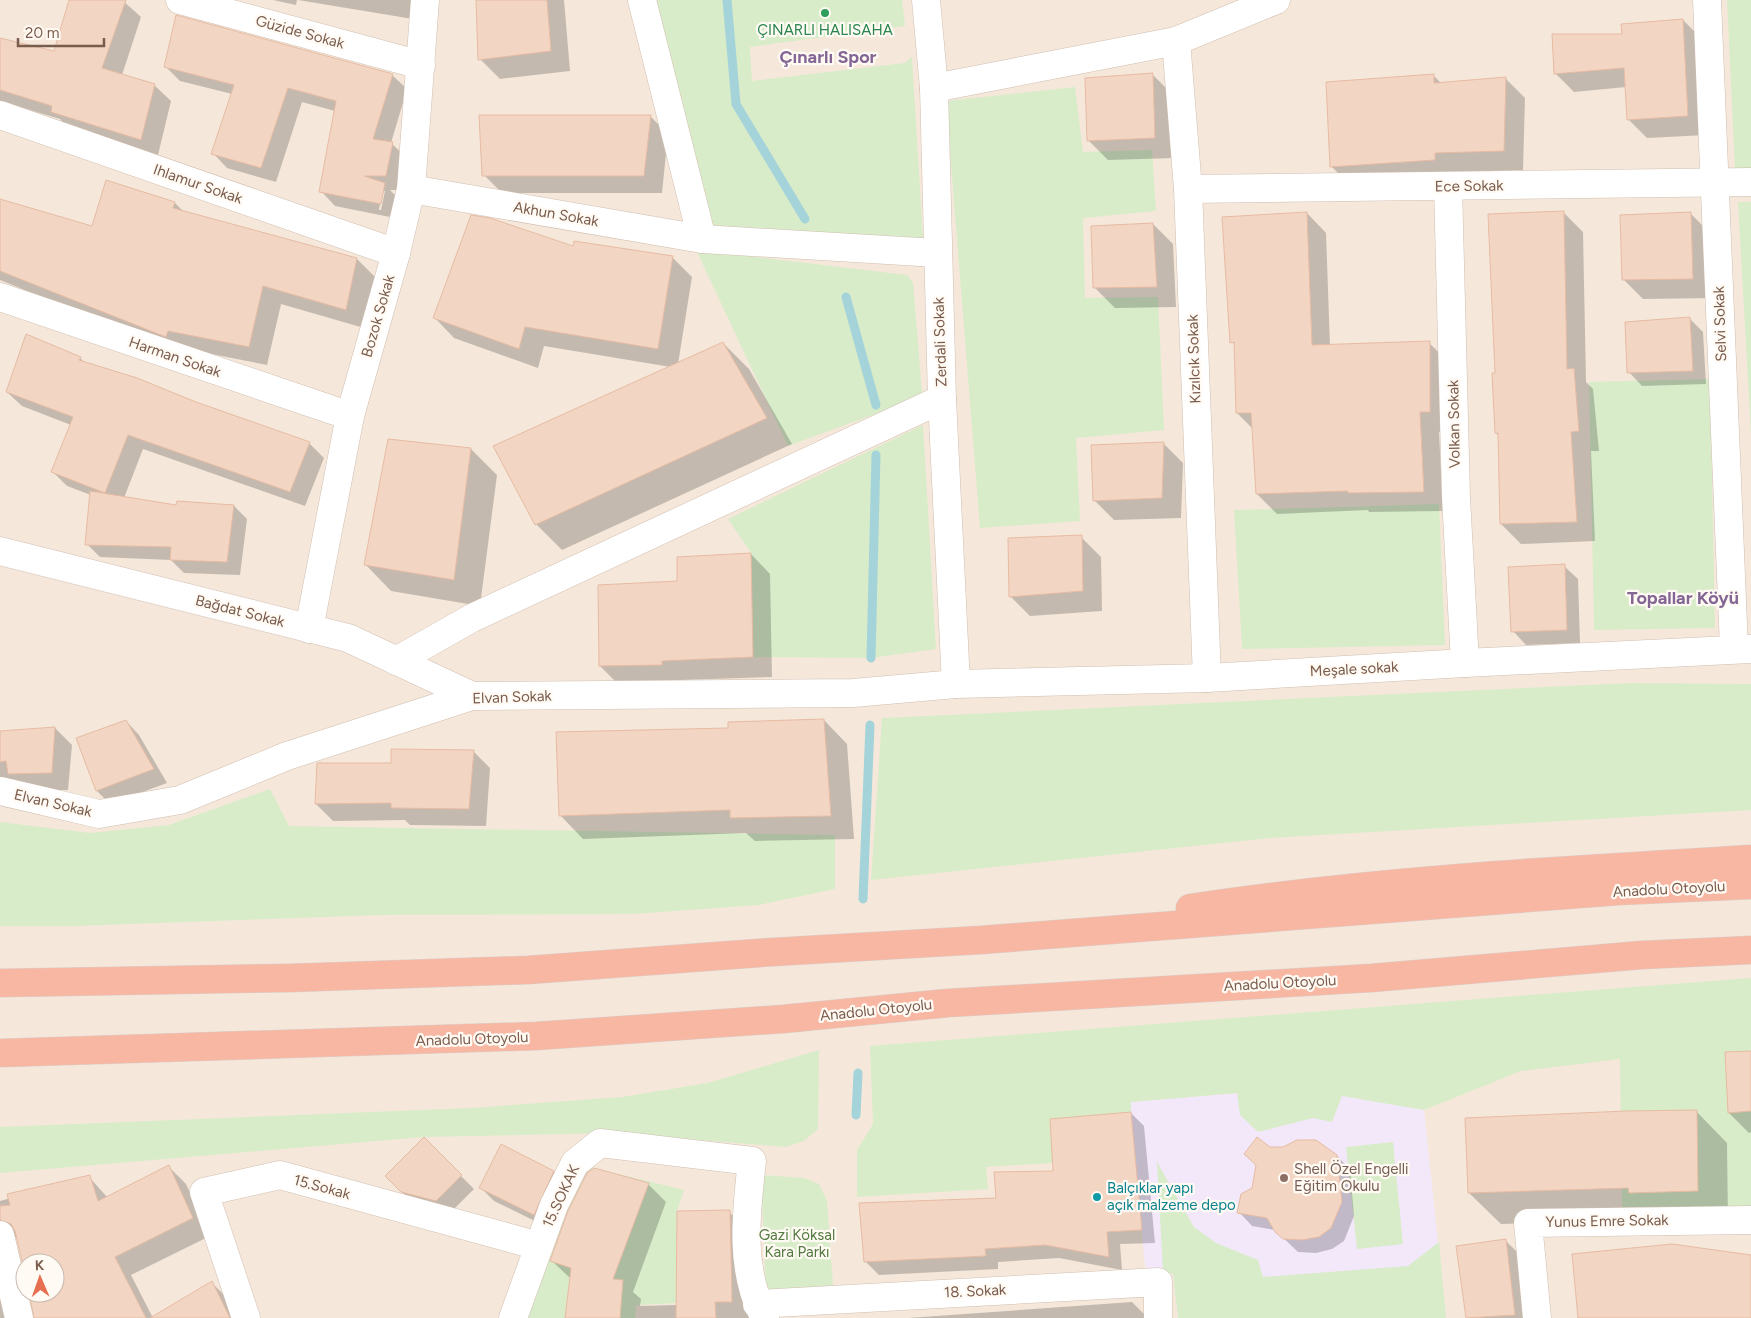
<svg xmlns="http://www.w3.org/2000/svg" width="1751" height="1318" font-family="Figtree,sans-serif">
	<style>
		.residential { fill: #f5e8da; fill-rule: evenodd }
		.education { fill: #f3e8fa }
		.green { fill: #d8ecc9 }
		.shadow { fill: #0003; fill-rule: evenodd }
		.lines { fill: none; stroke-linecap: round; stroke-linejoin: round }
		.stream { stroke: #a5d3da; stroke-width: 9 }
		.building { fill: #f3d5c3; stroke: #e6bba3 }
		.minor-casing { stroke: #d1beb0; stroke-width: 29 }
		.tertiary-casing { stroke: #d1beb0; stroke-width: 29 }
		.motorway-casing { stroke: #dad1cd; stroke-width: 29 }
		.minor { stroke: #fff; stroke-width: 28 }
		.tertiary { stroke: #fff; stroke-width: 28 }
		.motorway { stroke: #f7b7a3; stroke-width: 28 }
		.leisure-dot { fill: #2e9e5b; stroke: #fffaf3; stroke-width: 2 }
		.education-dot { fill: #8d6e63; stroke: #fffaf3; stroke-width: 2 }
		.culture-dot { fill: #0f9aa8; stroke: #fffaf3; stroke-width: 2 }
		.labels { text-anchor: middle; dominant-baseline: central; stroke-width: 4.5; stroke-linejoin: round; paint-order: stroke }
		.leisure-label { font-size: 15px; fill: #27864d; stroke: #fffaf3 }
		.street-label { font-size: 15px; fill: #7a5c4d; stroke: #fffaf3 }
		.education-label { font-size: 15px; fill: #785e54; stroke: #fffaf3; text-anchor: start }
		.culture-label { font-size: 15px; fill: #0d838f; stroke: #fffaf3; text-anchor: start }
		.park-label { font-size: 15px; fill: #537a41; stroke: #fffaf3 }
		.quarter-label { font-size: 18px; font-weight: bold; fill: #846695; stroke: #fffaf3 }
	</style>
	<rect width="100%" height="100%" fill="#fdf6ec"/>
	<path class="residential" d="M0 0H1751V1318H0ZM25 1263H55V1293H25Z"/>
	<path class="education" d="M1298 1088 1424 1110 1446 1318H1178L1173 1274 1145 1267 1130 1102Z"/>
	<g class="green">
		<path d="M642 0H902L905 26 750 47 752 81 905 63 912 57 923 240 699 227Z"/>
		<path d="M1727 0H1751V169H1735Z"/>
		<path d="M1075 87 1083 152 1152 150 1156 211 1083 218 1085 298 1158 297 1164 430 1076 438 1080 521 980 528 946 101Z"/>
		<path d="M1738 202H1751V435Z"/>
		<path d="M696 250 907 275 913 283 922 392 916 399 788 446Z"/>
		<path d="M1710 379 1715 628 1594 630 1589 382Z"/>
		<path d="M923 425 936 649 871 658 753 657 751 553 728 519Z"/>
		<path d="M1439 504 1445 645 1242 649 1234 510Z"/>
		<path d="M1631 683 1751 684V810L1270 838 871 880 882 718Z"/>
		<path d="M270 789 289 826 835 835V889L759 905 633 914 382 915 75 926H0V822L90 833 169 825Z"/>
		<path d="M1751 978V1208H1622L1620 1059 1521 1071 1424 1110 1342 1096 1332 1122 1313 1118 1258 1132 1240 1115 1237 1093 1131 1102V1112L1051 1119 1053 1163 986 1167 988 1189 857 1197V1150L873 1124 870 1046Z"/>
		<path d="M819 1050 818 1129 804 1141 786 1147 613 1133 424 1137 0 1173V1127L471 1108 622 1097 708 1083Z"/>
		<path d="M1393 1142 1403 1244 1357 1249 1346 1147Z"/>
		<path d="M1157 1162 1194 1227 1216 1243 1258 1260 1263 1277 1408 1266 1439 1242 1446 1318H1178L1173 1274 1163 1272Z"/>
		<path d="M586 1166 684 1190 677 1211 676 1303 636 1305 635 1318H523L541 1267Z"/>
		<path d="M761 1175 804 1178 819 1184 827 1201 833 1286 766 1293Z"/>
	</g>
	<g class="shadow">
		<path d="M71 0H122L141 17 122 75 154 85 171 101 158 155 68 128 60 119 0 101V40L55 53Z"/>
		<path d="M273 0H297L296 5Z"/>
		<path d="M298 0H421L419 20Z"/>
		<path d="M478 0H564L570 71 500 79 480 59Z"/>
		<path d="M1683 20 1702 39 1706 135 1647 138 1628 119 1626 87 1574 92 1555 73 1623 35Z"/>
		<path d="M165 66 392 75 407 89 391 143 407 158 401 190H390L399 199 395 218 335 206 321 191 335 111 302 102 276 182 227 168 213 153 232 94 180 81ZM382 191H385L381 210H379Z"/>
		<path d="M1152 74 1172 94 1175 158 1108 160 1088 140Z"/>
		<path d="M1434 76 1441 83 1505 78 1525 98 1523 170 1454 172 1351 186 1331 166Z"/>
		<path d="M650 116 668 134 662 193H502L484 175Z"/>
		<path d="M107 181 175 203 184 212 357 259 375 277 364 328 281 304 267 365 186 349 184 354 0 280V200L93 228Z"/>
		<path d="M1563 212 1583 232 1586 382 1593 389 1599 451H1591L1595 541 1521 544 1501 524 1499 436 1496 433Z"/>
		<path d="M1307 213 1326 233 1330 346 1429 343 1449 362 1450 432H1439L1443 511 1369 512 1368 510 1277 514 1257 494 1253 429 1237 413 1235 345 1232 342Z"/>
		<path d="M1690 213 1710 233 1713 298 1643 299 1623 279Z"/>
		<path d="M1153 224 1173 244 1176 307 1115 308 1095 288Z"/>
		<path d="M574 248 672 257 692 277 678 364 723 343 749 369 792 444 562 550 536 524 671 367 544 346 538 368 454 338 435 318Z"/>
		<path d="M1690 319 1703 332 1706 384 1642 386 1629 372Z"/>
		<path d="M80 358 85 363 309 443 324 458 305 506 143 449 124 498 177 506H234L247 519 240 575 184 573 171 560 100 557 87 544 91 495 67 486 53 472 71 425 22 406 7 392Z"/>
		<path d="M1163 443 1183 463 1181 518 1114 520 1094 500Z"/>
		<path d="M471 449 497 475 480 606 391 591 365 564Z"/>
		<path d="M1081 537 1101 557 1102 611 1030 616 1011 597Z"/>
		<path d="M751 554 770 574 772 677 681 680V685L620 686 600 666 679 582Z"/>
		<path d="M1564 566 1578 579 1580 643 1526 645 1513 631Z"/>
		<path d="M824 720 847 744 854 839 755 841 746 833 583 839 560 815 729 729Z"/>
		<path d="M126 721 139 735 167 783 110 804 97 791 77 739Z"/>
		<path d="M55 728 72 745 68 790 26 791 13 779 0 780V732Z"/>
		<path d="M473 751 490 768 486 826 410 825 405 820 333 821 316 804 392 764Z"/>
		<path d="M1751 1052V1132L1749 1133 1729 1113Z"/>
		<path d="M1696 1111 1727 1143 1728 1222 1656 1219 1501 1224 1469 1193Z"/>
		<path d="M1131 1113 1144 1126 1155 1243 1120 1244 1122 1270 1059 1258 998 1262V1269L879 1275 865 1261 1054 1172Z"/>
		<path d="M424 1139 474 1189 449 1214 415 1205 387 1176Z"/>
		<path d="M1269 1148 1337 1156 1350 1169 1354 1216 1344 1241 1332 1249 1316 1253 1298 1252 1275 1230 1252 1226 1239 1212 1254 1189 1257 1166 1245 1154Z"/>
		<path d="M169 1167 186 1184 210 1236 131 1275 153 1318 212 1283 229 1300 238 1318H36L30 1293H55V1263H25V1270L18 1237H14L16 1318H0V1201L89 1177 108 1198Z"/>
		<path d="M553 1172 566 1185 547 1227 494 1201 481 1188Z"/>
		<path d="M648 1184 666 1202 633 1292 641 1299 640 1306 677 1305 729 1212 747 1230 749 1318H566L571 1279 552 1261Z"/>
		<path d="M1505 1240 1525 1260 1532 1318H1467L1458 1247Z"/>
		<path d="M1132 1302 1148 1318H908Z"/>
	</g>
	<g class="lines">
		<g class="stream">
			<path d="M727 0 736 104 805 219"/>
			<path d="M846 297 876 405"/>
			<path d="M871 658 876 455"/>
			<path d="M863 899 870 725"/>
			<path d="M856 1115 858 1073"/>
		</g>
	</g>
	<g class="building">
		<path d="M69 0H126L102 68 155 84 141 140 51 112 52 106 0 90V38L54 51Z"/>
		<path d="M476 0H547L551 51 478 60Z"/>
		<path d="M176 15 393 74 373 139 393 142 386 176H364L385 183 381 204 319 192 336 101 288 88 261 168 211 154 234 85 164 67Z"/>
		<path d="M1683 19 1688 116 1627 120 1624 68 1554 74 1552 34H1622L1621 24Z"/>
		<path d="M1153 73 1155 138 1087 141 1085 78Z"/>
		<path d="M1434 74V83L1506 77 1504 151 1435 153V160L1330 167 1326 82Z"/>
		<path d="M479 115H651L644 176H482Z"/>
		<path d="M106 180 175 202 173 208 357 258 346 310 263 286 249 347 168 331 166 337 0 271V199L92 226Z"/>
		<path d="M1564 211 1567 369 1574 368 1579 431 1571 432 1577 522 1500 524 1498 433H1495L1492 373H1495L1488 214Z"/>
		<path d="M1307 212 1312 345 1430 341V412H1420L1424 492 1348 493V491L1256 494 1251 413H1236L1234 342 1230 343 1222 217Z"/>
		<path d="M1691 212 1693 279 1622 280 1620 215Z"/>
		<path d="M471 215 490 218 573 246 574 241 673 256 658 349 525 327 519 349 433 318Z"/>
		<path d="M1153 223 1157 287 1093 288 1091 226Z"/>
		<path d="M1690 317 1693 371 1627 373 1625 322Z"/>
		<path d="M26 334 81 357 79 360 137 378 196 402 310 442 290 492 128 435 105 493 51 472 73 417 6 392Z"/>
		<path d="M723 342 767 418 535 525 493 446Z"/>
		<path d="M388 439 471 448 454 580 364 565Z"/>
		<path d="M1164 442 1162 498 1093 501 1091 445Z"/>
		<path d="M90 491 176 505 177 501 234 505 227 562 170 560 171 547 85 545Z"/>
		<path d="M1082 535 1083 591 1009 597 1008 538Z"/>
		<path d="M751 553 753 657 662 661V665L599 666 598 585 677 581V557Z"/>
		<path d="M1565 564 1567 630 1511 632 1508 567Z"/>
		<path d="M824 719 831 816 730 818V810L559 816 556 732 728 728V722Z"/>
		<path d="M126 720 154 769 96 791 76 738Z"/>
		<path d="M55 727 52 773 8 774 6 761 0 762V731Z"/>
		<path d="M391 749 474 750 469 809 391 808V803L315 804 317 763H391Z"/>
		<path d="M1751 1051V1111L1728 1113 1725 1052Z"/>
		<path d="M1697 1110 1698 1191 1629 1193 1628 1188 1468 1193 1465 1118 1626 1111Z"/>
		<path d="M1131 1112 1142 1230 1107 1232 1109 1257 1045 1245 985 1249 986 1256 864 1262 859 1203 996 1198 994 1172 1053 1171 1050 1119Z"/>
		<path d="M424 1137 462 1175 436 1201 401 1192 385 1176Z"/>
		<path d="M1257 1137 1270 1147H1283L1297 1140H1316L1337 1155 1342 1202 1331 1228 1319 1237 1302 1240 1283 1239 1275 1232 1267 1218 1237 1213 1241 1194 1252 1188 1256 1165 1244 1154Z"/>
		<path d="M501 1144 554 1171 534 1215 479 1188Z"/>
		<path d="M169 1165 193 1218 115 1257 146 1318H34L29 1293H55V1263H25V1274L15 1231 11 1224 0 1220V1206L10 1205 7 1194 90 1175 98 1201Z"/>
		<path d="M594 1168 649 1183 613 1279 623 1280 620 1318H565L571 1268 550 1261 568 1211 587 1173Z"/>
		<path d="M730 1210 732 1302H715L716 1318H676L677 1211Z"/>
		<path d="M1506 1239 1515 1315 1466 1318 1456 1246Z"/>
		<path d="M1672 1244 1751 1255V1318H1578L1572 1254Z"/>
		<path d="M212 1281 230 1318H150Z"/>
	</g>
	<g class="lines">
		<g class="minor-casing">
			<g id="minor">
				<path d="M180 0 421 65"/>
				<path d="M926 0 934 88 942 399 956 684"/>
				<path d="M1707 0 1734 648"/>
				<path d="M1176 41 1188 189 1207 678"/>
				<path d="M934 88 1176 41 1276 0"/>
				<path d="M0 115 396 253"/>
				<path d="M1448 186 1456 497 1465 663"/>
				<path d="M411 189 702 239 642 0"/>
				<path d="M1188 189 1751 182"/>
				<path d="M702 239 937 253"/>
				<path d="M0 297 350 416"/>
				<path d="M0 551 348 638 472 696"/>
				<path d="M309 629 350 416 396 253 411 189 425 0"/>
				<path d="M396 661 472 618 942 399"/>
				<path d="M0 1235 19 1318"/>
				<path d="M757 1304 1158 1282V1318"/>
				<path d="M246 1318 204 1192 280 1175 539 1246"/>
				<path d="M513 1318 554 1205 575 1163 600 1143 752 1161C746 1212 739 1271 765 1318"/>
				<path d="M1537 1318 1528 1223 1751 1220"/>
			</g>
		</g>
		<g class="tertiary-casing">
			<path id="tertiary" d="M0 791 99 814 180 800 287 756 472 696 853 693 956 684 1207 678 1465 663 1751 649"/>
		</g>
		<g class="motorway-casing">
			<g id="motorway">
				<path d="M1190 908C1375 880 1564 870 1751 859"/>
				<path d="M0 983 289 978 528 970 773 952 981 940 1619 891 1751 885"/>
				<path d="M0 1053 536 1036 783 1019 948 1003 1371 978 1642 955 1751 950"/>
			</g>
		</g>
		<use href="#minor" class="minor"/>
		<use href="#tertiary" class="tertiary"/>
		<use href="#motorway" class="motorway"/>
	</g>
	<circle class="leisure-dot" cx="825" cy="13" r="5"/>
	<circle class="education-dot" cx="1284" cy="1178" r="5"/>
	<circle class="culture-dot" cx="1097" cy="1197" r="5"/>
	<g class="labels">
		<g class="leisure-label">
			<text x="825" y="30">ÇINARLI HALISAHA</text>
		</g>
		<g class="street-label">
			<text transform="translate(300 32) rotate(15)">Güzide Sokak</text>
			<text transform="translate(198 184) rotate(19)">Ihlamur Sokak</text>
			<text transform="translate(1469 186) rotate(-1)">Ece Sokak</text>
			<text transform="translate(556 214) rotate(10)">Akhun Sokak</text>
			<text transform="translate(378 316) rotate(-74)">Bozok Sokak</text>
			<text transform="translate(1720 324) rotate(-92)">Selvi Sokak</text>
			<text transform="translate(940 342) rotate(-92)">Zerdali Sokak</text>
			<text transform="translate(175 357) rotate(19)">Harman Sokak</text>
			<text transform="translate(1194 359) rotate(-92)">Kızılcık Sokak</text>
			<text transform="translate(1454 424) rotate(-91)">Volkan Sokak</text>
			<text transform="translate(240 611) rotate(14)">Bağdat Sokak</text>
			<text transform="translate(1354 669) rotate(-3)">Meşale sokak</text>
			<text transform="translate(512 697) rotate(-2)">Elvan Sokak</text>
			<text transform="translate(53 803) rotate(13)">Elvan Sokak</text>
			<text transform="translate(1669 889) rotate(-3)">Anadolu Otoyolu</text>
			<text transform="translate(1280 983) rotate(-3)">Anadolu Otoyolu</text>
			<text transform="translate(876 1010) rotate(-6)">Anadolu Otoyolu</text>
			<text transform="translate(472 1039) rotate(-2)">Anadolu Otoyolu</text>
			<text transform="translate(322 1187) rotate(15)">15.Sokak</text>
			<text transform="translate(561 1196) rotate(-65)">15.SOKAK</text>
			<text transform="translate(1607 1221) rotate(-1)">Yunus Emre Sokak</text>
			<text transform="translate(975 1291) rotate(-3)">18. Sokak</text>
		</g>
		<g class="education-label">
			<text x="1294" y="1169">Shell Özel Engelli<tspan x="1294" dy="17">Eğitim Okulu</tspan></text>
		</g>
		<g class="culture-label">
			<text x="1107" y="1188">Balçıklar yapı<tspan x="1107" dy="17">açık malzeme depo</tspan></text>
		</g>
		<g class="park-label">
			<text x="797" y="1235">Gazi Köksal<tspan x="797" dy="17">Kara Parkı</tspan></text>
		</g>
		<g class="quarter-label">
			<text x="828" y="57">Çınarlı Spor</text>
			<text x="1683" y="598">Topallar Köyü</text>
		</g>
	</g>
	<g transform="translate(40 1278) rotate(358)"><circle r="24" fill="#fffaf3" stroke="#cabbb1"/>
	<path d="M0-4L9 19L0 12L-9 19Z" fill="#e76f51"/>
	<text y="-8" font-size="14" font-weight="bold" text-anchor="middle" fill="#7a5c4d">K</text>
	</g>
	<path d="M18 38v8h86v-8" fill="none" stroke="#7a5c4d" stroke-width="2.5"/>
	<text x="25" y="38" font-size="15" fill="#7a5c4d" stroke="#fffaf3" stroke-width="4" paint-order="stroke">20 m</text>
</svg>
